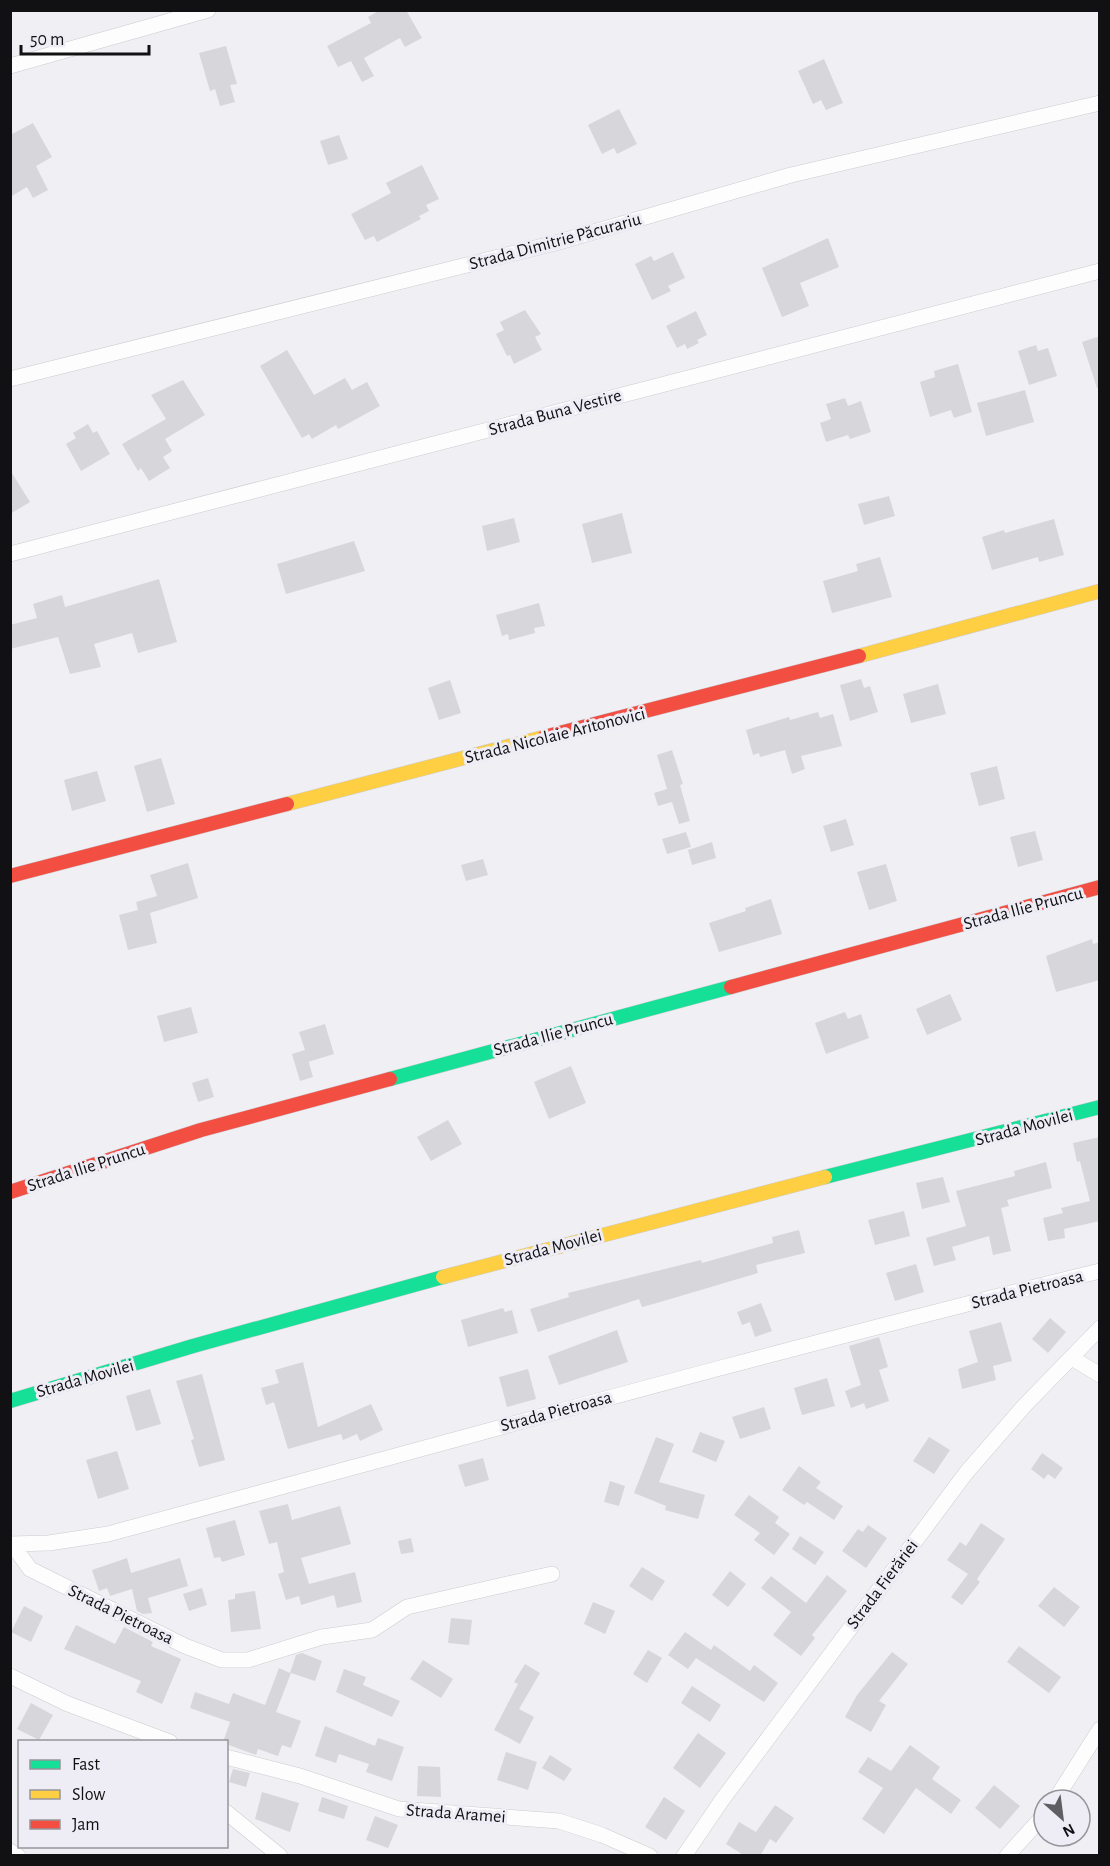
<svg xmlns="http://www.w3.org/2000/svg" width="1110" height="1866" viewBox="0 0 1110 1866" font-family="'Alegreya Sans',sans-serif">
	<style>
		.building { fill: #d7d7db }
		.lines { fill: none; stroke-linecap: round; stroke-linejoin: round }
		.street-casing { stroke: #ccccd0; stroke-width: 16 }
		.fast-casing { stroke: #ccccd0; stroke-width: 15 }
		.slow-casing { stroke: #ccccd0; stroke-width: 15 }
		.jam-casing { stroke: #ccccd0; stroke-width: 15 }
		.street { stroke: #fdfdfd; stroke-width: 15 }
		.fast { stroke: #16e098; stroke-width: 14 }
		.slow { stroke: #ffcf43; stroke-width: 14 }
		.jam { stroke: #f24e42; stroke-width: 14 }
		.labels { text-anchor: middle; stroke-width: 6; stroke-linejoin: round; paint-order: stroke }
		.street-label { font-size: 18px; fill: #111013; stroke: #eeedf6 }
	</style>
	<rect width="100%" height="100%" fill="#efeff4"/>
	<!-- building -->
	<path class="building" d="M380,10H406L422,38L405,47L400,38L364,58L374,76L362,82L351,61L338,67L327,46L371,23L368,17Z
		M226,46L237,84L230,85L235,102L220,106L215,89L210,91L199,53Z
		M824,59L843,103L826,110L821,100L813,104L798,71Z
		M619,109L637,144L617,154L614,148L602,154L588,125Z
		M33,123L52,157L36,166L48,190L33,198L27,187L10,197V135Z
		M339,135L348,159L328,165L320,141Z
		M422,165L439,199L426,205L429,211L419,216L421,219L377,242L374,236L365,240L351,214L391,193L386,183Z
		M828,238L839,267L800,283L809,306L782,317L762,268Z
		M673,252L685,278L668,286L671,291L652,300L635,264L651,256L654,261Z
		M525,310L541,334L535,337L542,350L514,364L510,355L507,356L496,334L504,330L500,322Z
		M696,311L707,335L697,340L699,343L687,349L685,344L677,348L666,326Z
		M1100,336V388H1097L1082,342Z
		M1036,345L1038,351L1048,348L1057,376L1029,385L1018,351Z
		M287,350L314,395L345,378L352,390L367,382L380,406L338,429L336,425L312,439L309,434L302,438L260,366Z
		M958,364L972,412L954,418L951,410L930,417L920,382L935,377L934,371Z
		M183,380L205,415L165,439L172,451L163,457L170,468L149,481L141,468L138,471L122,444L166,419L151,395Z
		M1025,390L1034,422L986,436L977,403Z
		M845,398L848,406L861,401L871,432L850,439L848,435L826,442L820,423L831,419L826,404Z
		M88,424L93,433L97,431L110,454L81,471L66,444L76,438L73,433Z
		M10,470L30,502L10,514Z
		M889,496L895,516L864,525L858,504Z
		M622,513L632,553L592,563L582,524Z
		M514,518L520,542L487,551L482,526Z
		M1054,519L1064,555L1039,562L1038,557L992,570L982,537L1004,530L1005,533Z
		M354,541L365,571L286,594L277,564Z
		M880,557L892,597L832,613L823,581L858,571L856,564Z
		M159,579L177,642L138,653L132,633L94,644L101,667L70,674L58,637L10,649V625L37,618L33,604L62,595L65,607Z
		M539,603L545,626L534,628L535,633L509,640L508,634L502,636L496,615Z
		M861,679L864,688L870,686L878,712L850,721L840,685Z
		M450,680L461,713L439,720L428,688Z
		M938,684L946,714L911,723L903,694Z
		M818,712L820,718L833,714L842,746L801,756L805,769L792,774L785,750L760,757L759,753L753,755L746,730L789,717L790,720Z
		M672,750L683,784L680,785L690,821L679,824L672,802L658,806L654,793L667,789L657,755Z
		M161,758L175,804L147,812L134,766Z
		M997,766L1005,799L979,806L970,773Z
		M97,771L106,801L72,811L64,780Z
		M846,819L854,845L831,852L823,826Z
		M1035,831L1043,860L1018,867L1010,837Z
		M686,832L691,847L667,854L662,839Z
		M712,842L716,858L692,865L688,850Z
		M483,859L488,875L466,881L461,865Z
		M188,863L198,898L150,913L157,943L128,950L119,915L138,910L136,902L157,896L150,875Z
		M886,864L897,901L869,910L857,872Z
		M771,899L782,934L719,952L709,923L746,911L745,908Z
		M1092,939L1093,944L1100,942V980L1056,992L1046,956Z
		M950,994L962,1020L927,1035L916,1009Z
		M191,1007L198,1033L164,1042L157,1016Z
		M845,1012L848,1019L861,1014L869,1038L826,1054L815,1023Z
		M325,1024L334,1054L308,1062L307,1056L313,1077L300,1081L292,1054L305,1050L299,1032Z
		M571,1066L586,1103L549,1119L534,1082Z
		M208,1078L214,1097L198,1102L192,1083Z
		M448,1120L462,1144L431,1161L417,1137Z
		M1100,1137V1221L1064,1229L1065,1238L1048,1241L1043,1218L1063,1213L1061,1208L1090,1201L1080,1161L1077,1162L1073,1143Z
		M1046,1162L1052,1188L1007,1200L1009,1206L1001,1208L1011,1251L993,1255L989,1236L952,1247L956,1260L934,1266L926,1238L966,1226L956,1191L1015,1176L1014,1171Z
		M943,1177L950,1202L922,1209L916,1183Z
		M904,1211L910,1236L875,1245L868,1220Z
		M799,1230L805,1253L756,1265L758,1273L657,1303L642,1307L639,1299L538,1332L530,1309L569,1297L568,1293L701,1260L702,1263L773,1243L772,1237Z
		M916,1264L924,1292L895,1301L886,1273Z
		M761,1303L772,1331L755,1337L750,1322L742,1325L737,1312Z
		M503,1308L505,1312L512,1310L518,1333L468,1347L461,1320Z
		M1050,1318L1066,1332L1048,1353L1032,1339Z
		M1001,1322L1012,1361L993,1366L996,1380L962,1389L958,1369L978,1362L969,1331Z
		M617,1330L628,1362L559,1385L548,1356Z
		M879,1337L888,1367L879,1370L889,1401L866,1409L864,1403L851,1408L845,1391L861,1385L849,1346Z
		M303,1362L318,1427L371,1404L383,1430L360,1441L357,1434L343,1440L341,1434L288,1449L274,1402L266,1405L261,1388L279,1383L275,1370Z
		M528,1369L536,1399L507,1407L499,1377Z
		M202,1374L225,1460L199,1467L191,1440L194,1439L176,1381Z
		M827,1378L835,1406L802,1415L794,1388Z
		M150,1389L161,1424L136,1431L126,1396Z
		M764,1407L771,1429L740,1439L732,1417Z
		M700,1432L725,1441L716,1462L692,1452Z
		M656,1437L674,1444L659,1482L705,1495L698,1519L665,1510L666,1506L634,1493Z
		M929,1437L950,1450L934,1474L913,1461Z
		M117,1451L129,1489L98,1499L86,1460Z
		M1042,1453L1063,1468L1055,1479L1048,1474L1044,1479L1031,1469Z
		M483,1458L489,1480L465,1487L458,1465Z
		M799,1466L821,1482L816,1488L843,1506L834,1520L807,1502L804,1505L782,1490Z
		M610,1481L625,1486L619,1506L604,1502Z
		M749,1495L779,1517L775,1523L790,1534L774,1555L754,1540L760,1533L734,1515Z
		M288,1504L292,1520L340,1506L351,1544L301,1558L309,1584L355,1572L362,1602L337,1608L334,1595L301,1605L299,1596L286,1600L278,1574L284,1572L277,1542L269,1544L259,1511Z
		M235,1520L245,1555L222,1562L220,1557L214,1558L206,1528Z
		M981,1523L1005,1539L977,1579L980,1582L962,1605L951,1597L968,1574L947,1560L960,1542L966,1546Z
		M868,1525L887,1538L866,1568L842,1551L858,1529L863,1532Z
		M800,1536L824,1552L815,1565L792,1549Z
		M411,1538L414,1552L401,1554L398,1541Z
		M127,1558L131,1573L180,1558L188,1586L148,1598L152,1613L143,1614L137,1611L132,1589L110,1596L107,1588L99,1591L92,1570Z
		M642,1567L665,1581L652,1601L629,1586Z
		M730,1571L746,1584L728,1607L712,1595Z
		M827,1575L847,1591L812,1635L815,1638L801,1656L773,1635L791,1612L761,1588L771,1576L806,1603Z
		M1054,1587L1080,1607L1064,1627L1038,1606Z
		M202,1588L207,1605L189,1611L183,1594Z
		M255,1591L261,1629L231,1632L228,1600L235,1599V1594Z
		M593,1602L615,1611L605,1634L584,1624Z
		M24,1606L43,1616L31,1642L11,1632Z
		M451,1618L472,1620L469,1645L448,1643Z
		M76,1625L115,1644L124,1627L153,1642L151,1646L181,1659L162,1704L136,1692L141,1681L64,1649Z
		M685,1632L711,1650L714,1645L750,1671L754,1665L778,1683L764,1702L696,1658L688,1669L668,1655Z
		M1019,1646L1061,1677L1049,1693L1007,1662Z
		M648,1650L662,1658L647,1683L633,1674Z
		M892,1652L908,1664L879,1701L886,1705L871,1732L845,1717L857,1695Z
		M302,1653L322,1661L315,1681L291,1673L276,1712L301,1721L291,1748L282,1745L278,1756L258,1749L256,1755L226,1744L223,1742L230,1722L190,1708L195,1692L229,1704L233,1693L265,1705L279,1668L290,1673L296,1655Z
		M423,1660L453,1679L441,1698L410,1679Z
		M525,1664L540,1673L519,1709L534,1717L520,1744L494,1730L518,1684L514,1682Z
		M344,1669L366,1677L363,1685L400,1701L392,1717L336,1692Z
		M692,1686L721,1705L710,1722L681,1703Z
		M31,1703L53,1715L39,1740L17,1729Z
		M325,1726L375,1746L378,1738L404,1747L392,1781L366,1772L369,1764L339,1754L336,1763L315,1756Z
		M698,1733L726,1753L700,1788L673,1768Z
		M910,1745L940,1767L932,1779L961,1800L951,1814L916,1788L884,1834L862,1819L883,1788L858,1772L868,1757L891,1771Z
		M506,1752L537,1762L528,1790L497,1780Z
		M550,1755L572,1769L564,1781L542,1768Z
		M418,1766L440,1767L441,1797L417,1796Z
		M233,1769L250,1773L246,1787L229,1782Z
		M994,1785L1020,1806L1000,1829L975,1808Z
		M262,1792L299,1803L290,1832L255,1819Z
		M322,1797L348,1806L344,1819L318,1811Z
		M664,1797L685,1811L666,1840L645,1827Z
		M775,1805L794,1818L776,1843L770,1839L760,1856H745L726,1844L739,1822L756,1832Z
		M375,1816L398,1825L388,1848L366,1840Z"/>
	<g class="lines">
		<!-- street casing -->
		<g class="street-casing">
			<path id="street" d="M10,66L208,10
				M10,379L559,242L791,175L1100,103
				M10,554L1100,271
				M1072,1358L1100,1375
				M10,1544L49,1543L108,1534C438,1445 767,1352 1100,1271
				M12,1544L30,1569L185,1646L222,1660H248L322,1637L372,1630L407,1607L552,1574
				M10,1676L68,1704L170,1742
				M226,1757L300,1776L399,1809L559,1821L602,1835L650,1856
				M1055,1800L1100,1729
				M226,1812L280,1856
				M10,1851L18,1856
				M684,1856L722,1800L966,1473L1025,1405L1100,1328
				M1007,1856L1044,1815"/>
		</g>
		<!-- fast casing -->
		<g class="fast-casing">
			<path id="fast" d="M390,1079L731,987
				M825,1177L1100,1107
				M10,1401L193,1346L443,1277"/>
		</g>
		<!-- slow casing -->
		<g class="slow-casing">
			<path id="slow" d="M859,656L1100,591
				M287,804L544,737
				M443,1277L825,1177"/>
		</g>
		<!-- jam casing -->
		<g class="jam-casing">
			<path id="jam" d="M544,737L859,656
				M10,876L287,804
				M731,987L1100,887
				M10,1192L201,1130L390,1079"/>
		</g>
		<!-- street -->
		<use href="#street" class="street"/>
		<!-- fast -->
		<use href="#fast" class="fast"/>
		<!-- slow -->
		<use href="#slow" class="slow"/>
		<!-- jam -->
		<use href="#jam" class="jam"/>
	</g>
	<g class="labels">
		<!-- street labels -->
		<g class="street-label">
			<text transform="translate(555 241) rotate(-15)" y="6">Strada Dimitrie Păcurariu</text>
			<text transform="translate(555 412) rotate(-15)" y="6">Strada Buna Vestire</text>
			<text transform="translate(555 735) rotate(-14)" y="6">Strada Nicolaie Aritonovici</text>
			<text transform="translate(1023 908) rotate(-15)" y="6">Strada Ilie Pruncu</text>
			<text transform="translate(553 1034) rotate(-15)" y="6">Strada Ilie Pruncu</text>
			<text transform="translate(1024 1127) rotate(-15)" y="6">Strada Movilei</text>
			<text transform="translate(86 1167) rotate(-18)" y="6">Strada Ilie Pruncu</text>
			<text transform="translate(553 1247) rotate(-15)" y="6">Strada Movilei</text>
			<text transform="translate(1027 1289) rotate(-14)" y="6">Strada Pietroasa</text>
			<text transform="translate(85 1378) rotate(-16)" y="6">Strada Movilei</text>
			<text transform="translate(556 1411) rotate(-15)" y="6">Strada Pietroasa</text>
			<text transform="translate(882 1584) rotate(-53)" y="6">Strada Fierăriei</text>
			<text transform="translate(121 1614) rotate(26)" y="6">Strada Pietroasa</text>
			<text transform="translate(456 1813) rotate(4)" y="6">Strada Aramei</text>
		</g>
	</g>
	<!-- border -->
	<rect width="1110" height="1866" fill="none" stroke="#111013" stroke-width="24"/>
	<!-- legend -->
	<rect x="18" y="1740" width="210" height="108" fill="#eeedf6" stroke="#96959b" stroke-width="1.5"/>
	<rect x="30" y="1760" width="30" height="9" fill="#16e098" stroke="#96959b" stroke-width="1.5"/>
	<text x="72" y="1770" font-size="18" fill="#111013">Fast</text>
	<rect x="30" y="1790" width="30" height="9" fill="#ffcf43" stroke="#96959b" stroke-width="1.5"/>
	<text x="72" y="1800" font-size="18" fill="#111013">Slow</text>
	<rect x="30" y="1820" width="30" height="9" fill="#f24e42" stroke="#96959b" stroke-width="1.5"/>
	<text x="72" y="1830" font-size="18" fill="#111013">Jam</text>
	<!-- north arrow -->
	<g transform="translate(1062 1818) rotate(152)"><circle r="28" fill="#eeedf6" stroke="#96959b" stroke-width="1.5"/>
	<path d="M0-4.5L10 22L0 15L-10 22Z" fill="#5f5e62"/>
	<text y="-9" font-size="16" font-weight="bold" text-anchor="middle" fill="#111013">N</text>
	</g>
	<!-- scale -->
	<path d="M21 45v9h128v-9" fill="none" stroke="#111013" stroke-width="3"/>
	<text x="30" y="45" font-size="18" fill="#111013" stroke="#eeedf6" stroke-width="4.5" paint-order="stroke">50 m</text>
</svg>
